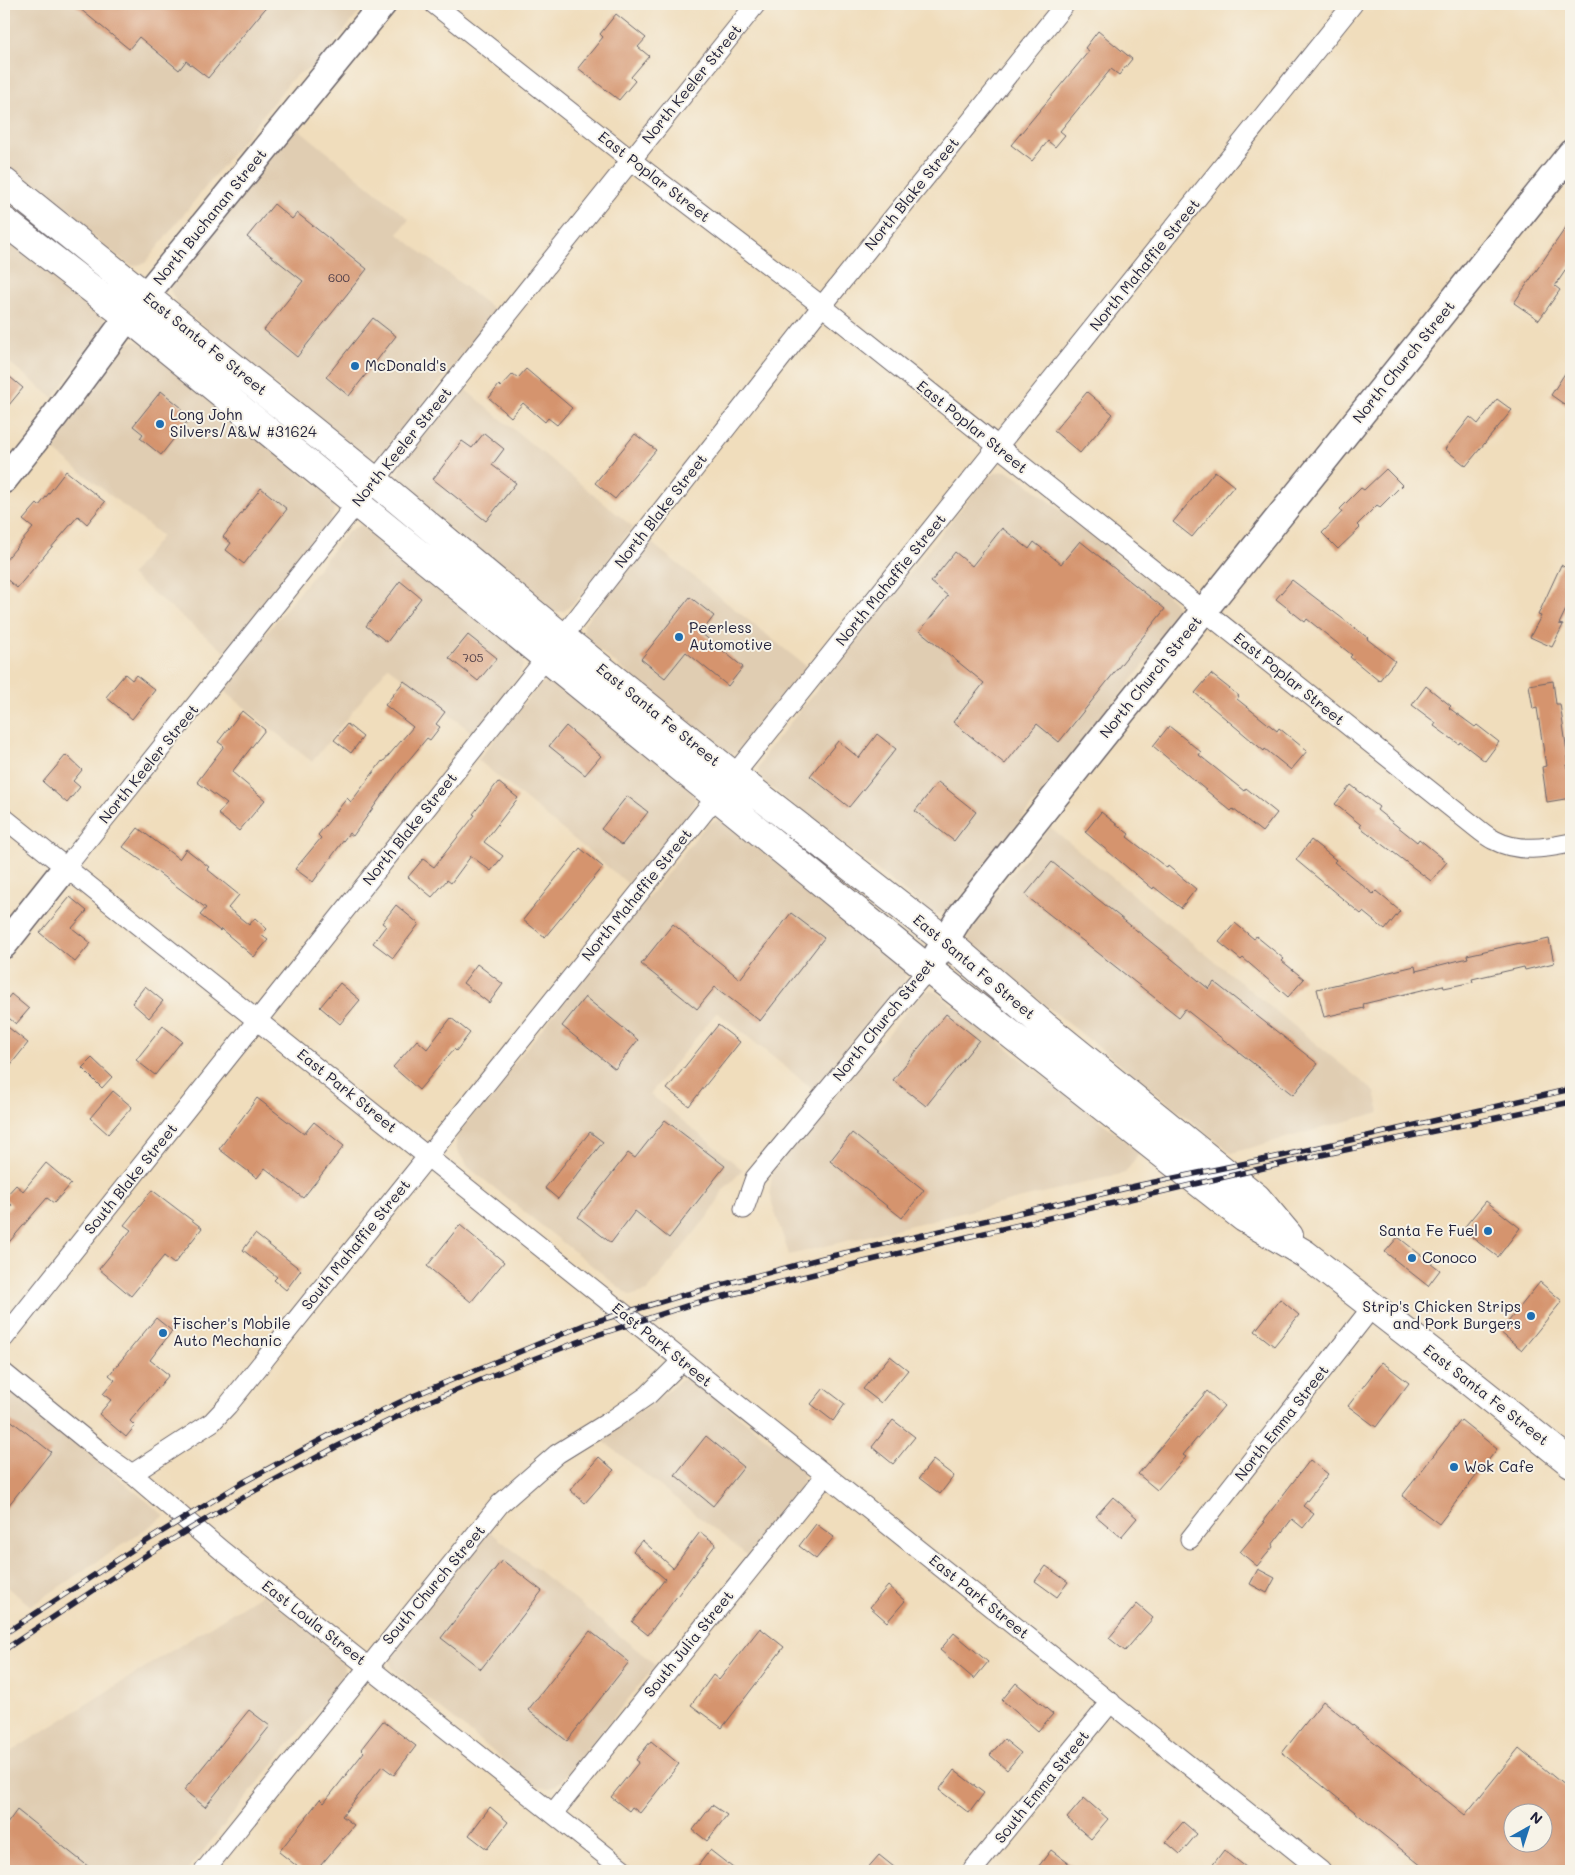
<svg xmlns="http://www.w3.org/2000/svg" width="1575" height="1875" viewBox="0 0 1575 1875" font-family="Mali,sans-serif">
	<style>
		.built { fill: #e0cdb2 }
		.building { fill: #d5946e; fill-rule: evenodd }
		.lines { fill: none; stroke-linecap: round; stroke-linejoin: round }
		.street-casing { stroke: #6a6368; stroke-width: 21 }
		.secondary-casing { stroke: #6a6368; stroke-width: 29 }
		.primary-casing { stroke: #6a6368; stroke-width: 30 }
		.street { stroke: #fff; stroke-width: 19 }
		.secondary { stroke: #fff; stroke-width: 26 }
		.primary { stroke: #fff; stroke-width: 28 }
		.rail-casing { stroke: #22223b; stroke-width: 5.5 }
		.rail { stroke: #f7f3e8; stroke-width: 4; stroke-dasharray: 11; stroke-linecap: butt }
		.poi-dot { fill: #1f6fb2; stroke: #f7f3e8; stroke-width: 2 }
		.labels { text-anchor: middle; stroke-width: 4; stroke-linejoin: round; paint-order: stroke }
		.number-label { font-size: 12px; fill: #4f3e48 }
		.street-label { font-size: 15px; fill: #22223b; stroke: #f7f3e8 }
		.poi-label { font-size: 15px; fill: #22223b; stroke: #f7f3e8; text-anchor: start }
	</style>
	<rect width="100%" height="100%" fill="#f7f3e8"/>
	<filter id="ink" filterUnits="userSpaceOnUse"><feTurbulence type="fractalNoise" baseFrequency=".02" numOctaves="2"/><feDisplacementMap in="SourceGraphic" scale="10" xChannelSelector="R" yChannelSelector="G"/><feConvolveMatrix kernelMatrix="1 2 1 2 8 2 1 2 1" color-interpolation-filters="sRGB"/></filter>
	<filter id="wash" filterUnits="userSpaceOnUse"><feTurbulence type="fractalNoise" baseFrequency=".0096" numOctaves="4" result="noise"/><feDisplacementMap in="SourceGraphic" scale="20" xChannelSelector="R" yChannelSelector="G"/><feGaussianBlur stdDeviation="1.12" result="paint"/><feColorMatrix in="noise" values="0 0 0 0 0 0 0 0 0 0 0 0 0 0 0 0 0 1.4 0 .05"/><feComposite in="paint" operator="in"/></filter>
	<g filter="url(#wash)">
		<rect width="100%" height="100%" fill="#f0ddbc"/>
		<!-- built -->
		<path class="built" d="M4,4H366L320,61L313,67L300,73L291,80L145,263L134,266L128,264L4,166Z
			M295,126L409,219L398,234L497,312L384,451L380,455L371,457L362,455L178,305L170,290L173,282Z
			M4,234L102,314L106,321V326L53,398L4,358Z
			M134,341L139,342L329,495L334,503V512L328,525L225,652L131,575L162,536L47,445L128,343Z
			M462,387L633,527L576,601L564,611L552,613L542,610L406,489L401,482L399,470L401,463Z
			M1006,471L1024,481L1173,600L1179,608L1178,619L1170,632L950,909L940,914L932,913L764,782L759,774L758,769L766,753L984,480L997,472Z
			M360,525L365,526L521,652L523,665L518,677L474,734L388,667L312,762L222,689L343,537L350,530Z
			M649,541L811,670L748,745L737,752L732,754L724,751L583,637L584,624Z
			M550,680H557L691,789L695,797V804L688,817L632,887L478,760L538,686Z
			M720,819L727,820L904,965L905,979L902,986L814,1090L717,1012L650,1094L743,1170L723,1190L713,1210L647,1291L630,1296L468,1167L457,1150L456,1139L459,1132L707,824Z
			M1050,827L1375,1092L1380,1112L1232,1153L976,950L970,944L968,935L973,921Z
			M928,991H934L1140,1152L1125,1173L789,1255L772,1203L770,1189L773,1170L778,1162L916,1000Z
			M687,1379L697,1383L795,1461L803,1474L804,1479L800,1491L747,1555L598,1437L653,1403L681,1380Z
			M4,1385L165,1516L31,1606L4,1585Z
			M488,1530L656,1665L561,1781L556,1786L550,1788L539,1787L534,1784L399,1675L392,1668L391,1661L394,1647Z
			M262,1594L340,1656L344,1665V1672L341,1680L187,1871H4V1756Z"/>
		<g id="blocks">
			<!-- building -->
			<path class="building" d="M74,4H269L208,78L186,61L179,70L139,37L129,49Z
				M616,14L646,38L638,47L649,56L631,77L635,81L619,100L578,68L603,37L600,34Z
				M1098,31L1132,59L1119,75L1111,69L1060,131L1065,135L1055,147L1048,141L1032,161L1011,145L1089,51L1085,48Z
				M274,204L292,219L297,213L367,269L297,357L264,330L303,281L247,237Z
				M1571,220V262L1555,286L1560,290L1539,320L1514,303Z
				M373,318L396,336L349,396L326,377Z
				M1571,364V409L1551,395Z
				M526,369L572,408L557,425L548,418L545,422L523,403L511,417L489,398L499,385L501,387L513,374L518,378Z
				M4,372L23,388L4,411Z
				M161,391L182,408L178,414L187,422L161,455L140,438L143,434L133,426Z
				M1087,392L1113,414L1080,453L1054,431Z
				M1497,399L1512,410L1466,466L1445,449L1470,417L1478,424Z
				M484,433L504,449L492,465L516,483L486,521L433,479L462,441L472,448Z
				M635,434L656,450L615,499L595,483Z
				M1386,469L1402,485L1380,507L1377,505L1357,525L1360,528L1338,549L1322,533L1342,512L1340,509L1361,488L1364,490Z
				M66,471L105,502L87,524L78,516L17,588L4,577V562L33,528L23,520L37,504L39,506Z
				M1215,471L1234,486L1192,537L1173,522Z
				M261,488L287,509L244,564L226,550L231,543L223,537Z
				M1002,528L1029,549L1034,542L1061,564L1080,541L1165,609L1059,742L1037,724L1005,764L953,722L984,683L920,631L948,596L931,582L955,552L972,566Z
				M1561,565L1571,571V599L1559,624L1563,625L1552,647L1530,637L1541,616L1538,615Z
				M1292,580L1368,638L1367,639L1395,661L1379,681L1350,657L1352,655L1307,619L1305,622L1276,599Z
				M400,581L421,598L387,642L366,626Z
				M690,597L714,616L701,633L743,667L728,686L686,652L665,678L641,659Z
				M468,635L497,658L478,681L449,658Z
				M125,674L132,680L136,675L155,690L132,719L106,697Z
				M1211,674L1239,696L1237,699L1277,731L1279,728L1307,751L1291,770L1265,749L1264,751L1195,693Z
				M404,681L445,712L436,724L440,727L430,740L427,738L398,773L353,836L349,833L313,882L295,869L321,838L318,835L347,798L351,802L382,761L383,762L413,727L385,705Z
				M1553,681L1556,704H1560L1569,765H1567L1571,798L1547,802L1542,767L1546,766L1537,708L1533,709L1529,685Z
				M1426,686L1451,706L1449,708L1475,727L1477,725L1499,742L1485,761L1460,742L1459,744L1434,726L1436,723L1412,705Z
				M242,711L265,730L232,772L265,800L239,831L218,814L227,804L197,782L224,746L218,742Z
				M347,724L363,737L351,753L334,740Z
				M566,726L601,756L585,775L549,746Z
				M1169,726L1201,752L1199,755L1244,791L1246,788L1277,813L1262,832L1233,809L1231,811L1153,746Z
				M877,734L896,749L849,807L810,776L838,741L859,758Z
				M66,755L82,770L73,781L80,787L67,803L43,782Z
				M498,782L518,798L484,842L503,856L491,871L471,856L451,883L447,880L432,897L408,877L423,859L434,867L475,815L473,814Z
				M938,782L976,812L954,841L915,811Z
				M1351,785L1379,807L1377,810L1417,842L1419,839L1447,862L1431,881L1360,827L1361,825L1335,804Z
				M627,796L648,812L622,845L601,829Z
				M1101,812L1129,834L1127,837L1167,868L1168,866L1196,889L1181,908L1154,887L1153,889L1085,832Z
				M138,828L179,859L186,849L209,867L207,869L239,895L228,908L249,925L255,918L267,929L261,935L268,940L254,957L221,929L220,931L200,915L206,908L123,847Z
				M1311,840L1336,860L1334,862L1373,894L1376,891L1400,911L1385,930L1363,912L1361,914L1296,860Z
				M580,848L603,867L545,937L523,920Z
				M1052,862L1209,989L1214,982L1318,1064L1293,1095L1185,1009L1179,1017L1025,895Z
				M70,897L87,911L72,928L91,943L75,962L40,933Z
				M396,905L419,924L393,958L373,943L386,926L382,923Z
				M791,913L824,938L760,1021L715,987L697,1009L641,964L673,924L740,979Z
				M1235,923L1254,939L1256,936L1284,959L1282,961L1304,979L1288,997L1243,958L1241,960L1219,942Z
				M1549,939L1554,963L1525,970L1524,967L1472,979L1473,982L1444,988L1443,985L1363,1004L1364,1008L1324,1017L1317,989L1415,966L1416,971L1468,958L1467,955L1520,943L1521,945Z
				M477,964L503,984L489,1003L463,983Z
				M340,983L360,1000L340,1024L320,1007Z
				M145,986L163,1001L149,1018L132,1003Z
				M11,994L29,1009L16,1024L4,1014V1003Z
				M585,997L638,1040L615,1069L562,1026Z
				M946,1014L979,1040L926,1106L893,1080Z
				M451,1018L470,1033L456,1051L454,1049L419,1090L393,1067L417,1040L427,1049Z
				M4,1024L28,1043L4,1073Z
				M718,1025L740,1042L689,1106L667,1089Z
				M163,1026L182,1041L155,1075L136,1060Z
				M92,1058L112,1077L102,1088L82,1068Z
				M113,1091L132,1107L108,1134L90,1118Z
				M257,1098L304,1134L314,1122L344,1146L303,1198L265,1168L257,1178L219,1149Z
				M665,1120L725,1166L669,1238L635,1211L611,1243L578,1217L628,1153L635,1158Z
				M590,1132L603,1142L558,1199L545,1188Z
				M852,1133L924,1190L902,1218L830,1161Z
				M46,1163L71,1184L54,1203L47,1198L4,1248V1214L12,1205L4,1198L16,1185L23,1191Z
				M152,1190L202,1228L174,1264L164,1256L131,1296L99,1269L131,1230L124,1225Z
				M1486,1201L1520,1228L1498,1257L1462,1230Z
				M460,1225L504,1262L471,1302L427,1266Z
				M255,1234L301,1270L286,1290L274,1280L277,1277L243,1250Z
				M1398,1237L1440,1270L1428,1286L1385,1252Z
				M1540,1282L1562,1301L1522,1350L1500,1332Z
				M1280,1299L1299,1315L1274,1346L1255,1331Z
				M156,1318L172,1331L150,1360L169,1375L130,1421L135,1426L126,1437L99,1414L111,1400L103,1394L115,1380L109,1375Z
				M890,1356L908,1370L881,1403L863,1389Z
				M1382,1362L1409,1383L1376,1427L1348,1406Z
				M824,1388L845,1404L833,1421L811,1404Z
				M1207,1391L1224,1406L1183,1455L1186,1457L1157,1490L1138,1474Z
				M4,1415L51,1452L4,1511Z
				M893,1420L915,1437L893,1464L872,1447Z
				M1461,1420L1497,1449L1439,1524L1402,1496Z
				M706,1436L744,1467L713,1506L675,1475Z
				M599,1457L614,1470L585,1503L570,1490Z
				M933,1460L954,1476L940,1494L919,1478Z
				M1310,1460L1328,1474L1303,1506L1314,1514L1303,1528L1292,1519L1272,1545L1273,1547L1257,1566L1240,1552L1265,1522L1263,1521Z
				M1113,1497L1137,1518L1121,1537L1096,1516Z
				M816,1524L834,1537L816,1559L799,1546Z
				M700,1532L716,1544L648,1635L632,1622L665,1579L633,1551L642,1540L673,1568Z
				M502,1560L542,1591L481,1669L441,1638Z
				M1046,1566L1068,1582L1057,1597L1035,1581Z
				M1258,1569L1275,1578L1267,1593L1250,1584Z
				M888,1586L905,1601L887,1622L870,1607Z
				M1137,1604L1153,1618L1125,1651L1109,1638Z
				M760,1628L784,1647L722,1728L691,1705L713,1675L719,1680Z
				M590,1631L629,1662L567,1741L528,1710Z
				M954,1633L988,1662L974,1679L940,1650Z
				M1016,1683L1053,1714L1038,1731L1002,1700Z
				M1323,1701L1465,1815L1519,1748L1571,1791V1871H1428L1282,1753ZM1512,1812H1542V1842H1512Z
				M249,1710L270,1726L205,1807L184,1790Z
				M383,1721L416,1746L394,1775L382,1766L342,1816L354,1825L316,1871H303L279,1852L320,1799L324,1803L364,1752L361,1749Z
				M1004,1739L1021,1753L1007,1770L990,1755Z
				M651,1741L679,1764L640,1813L632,1807L629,1811L611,1797L639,1762L636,1760Z
				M954,1770L984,1793L969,1813L939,1790Z
				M1084,1798L1108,1819L1091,1839L1067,1818Z
				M712,1805L727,1815L707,1841L693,1830Z
				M490,1807L508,1822L487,1849L469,1835Z
				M17,1810L94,1871H4V1828Z
				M1183,1822L1197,1834L1180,1854L1166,1842Z
				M710,1850L737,1871H694Z
				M1051,1850L1079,1871H1035Z
				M1224,1850L1251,1871H1208Z
				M879,1855L899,1871H865Z"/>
		</g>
	</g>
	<g filter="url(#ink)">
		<use href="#blocks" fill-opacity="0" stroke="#6a6368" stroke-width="1"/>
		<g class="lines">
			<!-- street casing -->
			<g class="street-casing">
				<path id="street" d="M434,4L631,160L822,306L1478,829C1483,833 1488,837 1494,840C1518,853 1546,848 1571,843
					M4,818L1321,1871
					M66,867L756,4
					M744,1209L755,1178L928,969
					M4,1338L546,658L822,306L1065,4
					M4,1373L102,1453L132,1474L221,1550L625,1871
					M132,1474L212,1422L228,1405L1353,4
					M1190,1539L1373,1306
					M553,1813L826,1475
					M204,1871L500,1504L557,1454L612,1420L648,1395L682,1361
					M972,1871L1111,1702"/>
			</g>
			<!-- secondary casing -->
			<g class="secondary-casing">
				<path id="secondary" d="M4,480L54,417L128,317L383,4
					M4,945L66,867
					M928,969L961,915L1092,750L1571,153"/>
			</g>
			<!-- primary casing -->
			<g class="primary-casing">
				<path id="primary" d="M4,182L375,481L562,637L733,775L946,941L1046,1027L1257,1198L1289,1236
					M4,221L128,317L928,969L1244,1218L1305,1254L1456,1371L1571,1463"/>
			</g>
			<!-- street -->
			<use href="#street" class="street"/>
			<!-- secondary -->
			<use href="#secondary" class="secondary"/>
			<!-- primary -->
			<use href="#primary" class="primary"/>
			<!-- rail casing -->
			<g class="rail-casing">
				<path id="rail" d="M4,1634L140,1545L242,1483L330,1435L413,1396L584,1325L680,1296L823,1258L1140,1185L1281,1156L1571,1089
					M4,1650L148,1554L243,1497L334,1448L425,1403L520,1364L594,1336L692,1304L937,1244L1298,1160L1571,1102"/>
			</g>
			<!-- rail -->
			<use href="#rail" class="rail"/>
		</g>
	</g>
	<!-- markers -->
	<g class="poi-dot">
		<circle cx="355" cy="366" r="5"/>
		<circle cx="160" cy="424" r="5"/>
		<circle cx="679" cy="637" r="5"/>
		<circle cx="1488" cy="1231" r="5"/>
		<circle cx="1412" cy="1258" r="5"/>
		<circle cx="1531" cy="1316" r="5"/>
		<circle cx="163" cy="1333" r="5"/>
		<circle cx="1454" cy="1467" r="5"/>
	</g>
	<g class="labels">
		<!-- number labels -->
		<g class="number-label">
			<text x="339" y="282">600</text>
			<text x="473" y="662">705</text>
		</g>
		<!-- street labels -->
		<g class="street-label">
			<text transform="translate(692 84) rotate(-51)" y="5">North Keeler Street</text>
			<text transform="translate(654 177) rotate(38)" y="5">East Poplar Street</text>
			<text transform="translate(912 194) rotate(-51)" y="5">North Blake Street</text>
			<text transform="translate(210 217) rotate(-51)" y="5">North Buchanan Street</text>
			<text transform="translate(1145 265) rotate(-51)" y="5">North Mahaffie Street</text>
			<text transform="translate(205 344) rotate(39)" y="5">East Santa Fe Street</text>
			<text transform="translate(1404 362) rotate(-51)" y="5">North Church Street</text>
			<text transform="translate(972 427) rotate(39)" y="5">East Poplar Street</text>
			<text transform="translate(402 447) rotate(-51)" y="5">North Keeler Street</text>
			<text transform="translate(661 511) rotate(-52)" y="5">North Blake Street</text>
			<text transform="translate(891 580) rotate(-51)" y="5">North Mahaffie Street</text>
			<text transform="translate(1151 677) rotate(-51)" y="5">North Church Street</text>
			<text transform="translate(1289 679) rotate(39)" y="5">East Poplar Street</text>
			<text transform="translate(658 715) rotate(39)" y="5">East Santa Fe Street</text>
			<text transform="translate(149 764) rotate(-51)" y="5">North Keeler Street</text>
			<text transform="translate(410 829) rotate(-51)" y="5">North Blake Street</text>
			<text transform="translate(637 895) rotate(-51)" y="5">North Mahaffie Street</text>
			<text transform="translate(974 967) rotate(40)" y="5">East Santa Fe Street</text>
			<text transform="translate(884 1020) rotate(-51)" y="5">North Church Street</text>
			<text transform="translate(347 1091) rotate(39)" y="5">East Park Street</text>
			<text transform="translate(131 1179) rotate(-51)" y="5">South Blake Street</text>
			<text transform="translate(356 1245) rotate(-51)" y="5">South Mahaffie Street</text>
			<text transform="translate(662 1345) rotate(39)" y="5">East Park Street</text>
			<text transform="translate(1486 1395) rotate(38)" y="5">East Santa Fe Street</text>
			<text transform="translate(1282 1423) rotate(-52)" y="5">North Emma Street</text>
			<text transform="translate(434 1585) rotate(-50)" y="5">South Church Street</text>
			<text transform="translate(979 1597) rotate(39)" y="5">East Park Street</text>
			<text transform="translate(314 1623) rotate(38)" y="5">East Loula Street</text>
			<text transform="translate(689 1644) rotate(-51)" y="5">South Julia Street</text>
			<text transform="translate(1042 1787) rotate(-51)" y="5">South Emma Street</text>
		</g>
		<!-- poi labels -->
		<g class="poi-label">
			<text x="365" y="371">McDonald's</text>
			<text x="170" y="420">Long John<tspan x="170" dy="17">Silvers/A&amp;W #31624</tspan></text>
			<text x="689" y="633">Peerless<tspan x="689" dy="17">Automotive</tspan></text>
			<text x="1478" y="1236" text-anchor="end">Santa Fe Fuel</text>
			<text x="1422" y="1263">Conoco</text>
			<text x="1521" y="1312" text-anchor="end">Strip's Chicken Strips<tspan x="1521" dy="17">and Pork Burgers</tspan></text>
			<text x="173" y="1329">Fischer's Mobile<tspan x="173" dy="17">Auto Mechanic</tspan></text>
			<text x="1464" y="1472">Wok Cafe</text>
		</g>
	</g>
	<!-- margin -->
	<rect width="1575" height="1875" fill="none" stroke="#f7f3e8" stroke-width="20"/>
	<!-- north arrow -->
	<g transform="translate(1528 1828) rotate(39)"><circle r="24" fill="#f7f3e8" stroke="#a29fa3"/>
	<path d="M0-4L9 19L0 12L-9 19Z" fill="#1f6fb2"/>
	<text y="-8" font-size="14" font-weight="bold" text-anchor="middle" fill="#22223b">N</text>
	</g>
</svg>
